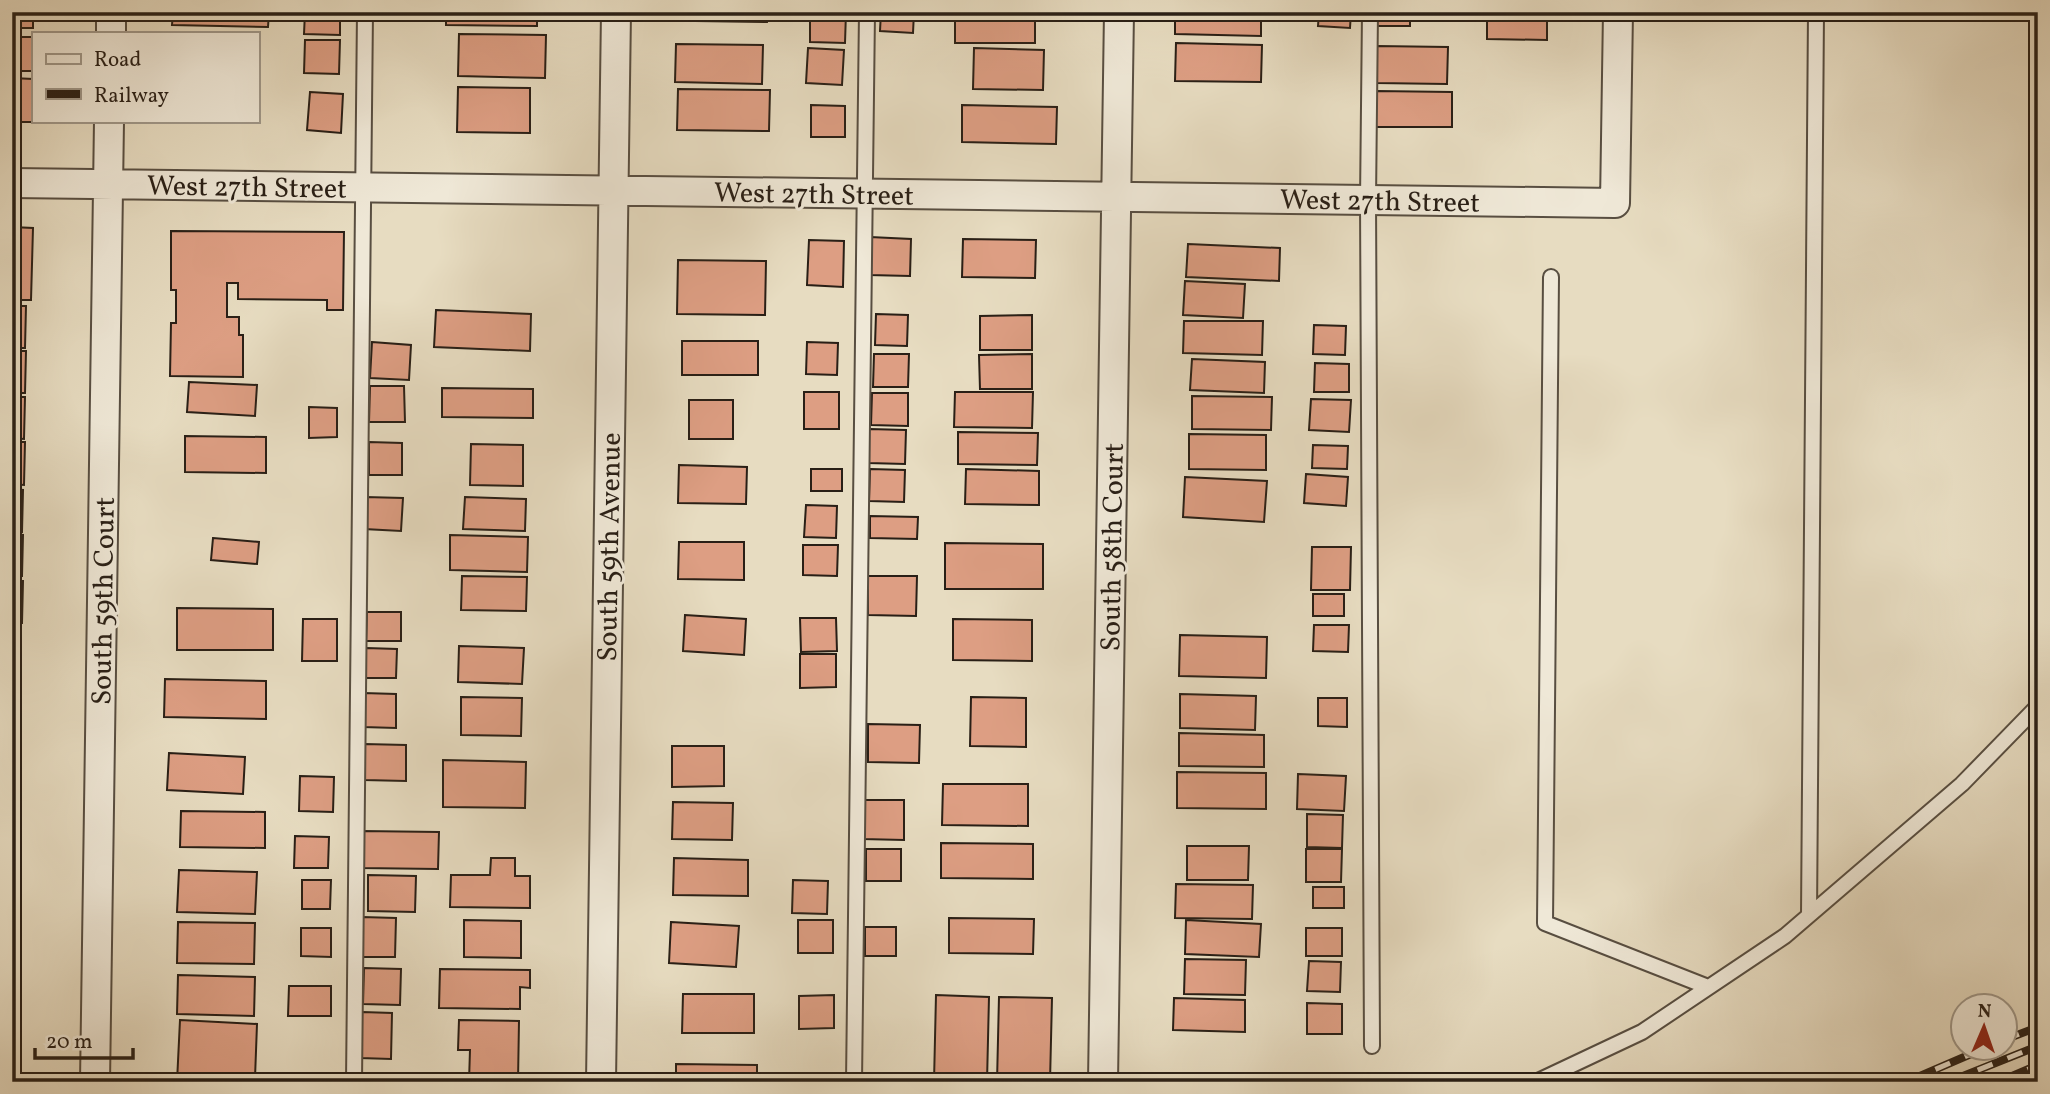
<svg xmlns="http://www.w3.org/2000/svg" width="2050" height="1094" viewBox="0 0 2050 1094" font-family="Vollkorn,serif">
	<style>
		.building { fill: #dd9e83; stroke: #291f16; stroke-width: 2 }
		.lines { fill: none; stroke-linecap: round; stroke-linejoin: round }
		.service-casing { stroke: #584e41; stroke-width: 18 }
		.minor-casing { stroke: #584e41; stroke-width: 32 }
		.service { stroke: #efe8d7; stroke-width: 14 }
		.minor { stroke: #efe8d7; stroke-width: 28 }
		.rail-casing { stroke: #291f16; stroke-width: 8 }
		.rail { stroke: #efe8d7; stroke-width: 5; stroke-dasharray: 16; stroke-linecap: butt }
		.labels { text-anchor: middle; stroke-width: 6; stroke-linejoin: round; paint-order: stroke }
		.street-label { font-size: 28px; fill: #291f16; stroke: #efe8d7 }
	</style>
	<rect width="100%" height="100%" fill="#e7dcc1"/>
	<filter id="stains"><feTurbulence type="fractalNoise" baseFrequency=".00286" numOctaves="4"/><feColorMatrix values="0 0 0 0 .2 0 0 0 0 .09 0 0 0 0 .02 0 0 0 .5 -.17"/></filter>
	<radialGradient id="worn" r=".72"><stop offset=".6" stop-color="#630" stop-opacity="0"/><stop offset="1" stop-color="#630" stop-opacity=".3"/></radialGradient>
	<!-- building -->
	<path class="building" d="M12,12H33V28H12Z
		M173,12H269L268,27L172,25Z
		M305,12H340V35L304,34Z
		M446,12H537V26L446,25Z
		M696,12H768L767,22L696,21Z
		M810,12H846L845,43L810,42Z
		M881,12H914L913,33L880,31Z
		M955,12H1035V43H955Z
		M1175,12H1261V36L1175,34Z
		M1319,12H1351L1350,28L1318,26Z
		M1376,12H1410V26H1376Z
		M1487,12H1547V40L1487,39Z
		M459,34L546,35L545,78L458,76Z
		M12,37H32V71H12Z
		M305,40H340L339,74L304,73Z
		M1176,43L1262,45L1261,82L1175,81Z
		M676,44L763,45L762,84L675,82Z
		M1377,46L1448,47L1447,84L1376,83Z
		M808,48L844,50L842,85L806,83Z
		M974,48L1044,50L1043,90L973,89Z
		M12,78L33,79V121L37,122H12Z
		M458,87L530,88V133L457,132Z
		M678,89L770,90L769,131L677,130Z
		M1376,91L1452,92V127H1376Z
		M310,92L343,94L341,133L307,130Z
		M811,105L845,106V137H811Z
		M962,105L1057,107L1056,144L962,142Z
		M12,227L33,228L31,300H12Z
		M171,231L344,232L343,310H327V300L238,299V283H227V317H239V335H243V377L170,376L171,323H176V290H171Z
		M870,237L911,239L910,276L869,275Z
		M963,239L1036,240L1035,278L962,277Z
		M809,240L844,241L843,287L807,285Z
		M1188,244L1280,248L1279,281L1186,277Z
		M678,260L766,261L765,315L677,314Z
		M1185,281L1245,284L1243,318L1183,315Z
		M12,306H26L25,348H12Z
		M436,310L531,314L530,351L434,347Z
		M876,314L908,315L907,346L875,345Z
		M1032,315V350H980V316Z
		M1184,321H1263L1262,355L1183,353Z
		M1314,325L1346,326L1345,355L1313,354Z
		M682,341H758V375H682Z
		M372,342L411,345L409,380L370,378Z
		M807,342L838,343L837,375L806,374Z
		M12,351H26L25,393H12Z
		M874,354H909L908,387H873Z
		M1032,354V389H980L979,355Z
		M1192,359L1265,362L1264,393L1190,390Z
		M1315,363L1349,364V392H1314Z
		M189,382L257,385L255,416L187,412Z
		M370,386H404L405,422H369Z
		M442,388L533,389V418L442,417Z
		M804,392H839V429H804Z
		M955,392H1033L1032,428L954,427Z
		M872,393H908V426L871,425Z
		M1192,396L1272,397L1271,430L1192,429Z
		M12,397H25L24,439L12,438Z
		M1311,399L1351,400L1349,432L1309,430Z
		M689,400H733V439H689Z
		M309,407L337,408V437L309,438Z
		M869,429L906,430L905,464L868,463Z
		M958,432L1038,433L1037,465L958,464Z
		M1189,434L1266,435V470L1189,469Z
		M185,436L266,437V473L185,472Z
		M12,442H25L24,485L12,484Z
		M369,442L402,443V475H369Z
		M471,444L523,445V486L470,485Z
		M1313,445L1348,446L1347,469L1312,468Z
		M679,465L747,467L746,504L678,503Z
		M811,469H842V491H811Z
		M870,469L905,470L904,502L869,501Z
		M966,469L1039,471V505L965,504Z
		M1306,474L1348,477L1346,506L1304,503Z
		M1185,477L1267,481L1264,522L1183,517Z
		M12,489L23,490L22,532H12Z
		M365,497L403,498L401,531L364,529Z
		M465,497L526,499L525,531L463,529Z
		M806,505L837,506L836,538L804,537Z
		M870,516L918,517L917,539L870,538Z
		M12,534L23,535L22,576H12Z
		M450,535L528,537L527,572L450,570Z
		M213,538L259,542L257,564L211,560Z
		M679,542H744V580L678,579Z
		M945,543L1043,544V589H945Z
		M803,545H838L837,576L803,575Z
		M1312,547H1351L1350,590H1311Z
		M462,576L527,577L526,611L461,610Z
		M868,576H917L916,616L868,615Z
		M12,581H23L22,623H12Z
		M1313,594H1344V616H1313Z
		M177,608L273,609V650H177Z
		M367,612H401V641H366Z
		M685,615L746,619L744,655L683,651Z
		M800,618H836L837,651L801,652Z
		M303,619H337V661H302Z
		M953,619L1032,620V661L953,660Z
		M1314,625H1349L1348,652L1313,651Z
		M12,626L21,627V669H12Z
		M1180,635L1267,637L1266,678L1179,676Z
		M459,646L524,648L522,684L458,682Z
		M366,648L397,649L396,678H365Z
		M800,654H836V687L800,688Z
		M12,671L21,672L20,713H12Z
		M165,679L266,681V719L164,717Z
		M363,693L396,694V728L363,727Z
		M1180,694L1256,696L1255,730L1180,728Z
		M461,697L522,698L521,736L461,735Z
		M971,697L1026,698V747L970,746Z
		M1318,698H1347V727L1318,726Z
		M12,717H21L20,759H12Z
		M868,724L920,725L919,763L868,762Z
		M1179,733L1264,735V767L1179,766Z
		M364,744L406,745V781L364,780Z
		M672,746H724V786L672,787Z
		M169,753L245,757L243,794L167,790Z
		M443,760L526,762L525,808L443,807Z
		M12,765H20L19,807H12Z
		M1177,772L1266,773V809L1177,808Z
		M1298,774L1346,776L1344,811L1297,809Z
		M300,776L334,777L333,812L299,811Z
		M943,784H1028V826L942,825Z
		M862,800H904V840L862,839Z
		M673,802L733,803L732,840L672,839Z
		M12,810H20L19,852L12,851Z
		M181,811L265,812V848L180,847Z
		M1307,814L1343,815L1342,848L1307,847Z
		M361,831L439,832L438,869L360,868Z
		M295,836L329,837L328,868H294Z
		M941,843L1033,844V879L941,878Z
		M1187,846H1249L1248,880H1187Z
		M866,849H901V881H866Z
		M1306,849H1342L1341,882H1306Z
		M12,855H18L17,897H12Z
		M491,858H515V876H530V908L450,907L451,875H490Z
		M674,858L748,860V896L673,895Z
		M179,870L257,872L255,914L177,912Z
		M368,875L416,876L415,912L368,911Z
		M302,880H331L330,909H302Z
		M793,880L828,881L827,914L792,913Z
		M1176,884L1253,885L1252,919L1175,918Z
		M1313,887H1344V908H1313Z
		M12,901H18L17,943H12Z
		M362,917L396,918L395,957H361Z
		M949,918L1034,919L1033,954L949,953Z
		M464,920L521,921V958L464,957Z
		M798,920H833V953H798Z
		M1186,920L1261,924L1259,957L1185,954Z
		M178,922L255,923L254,964L177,963Z
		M671,922L739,926L736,967L669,963Z
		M865,927H896V956H865Z
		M301,928H331V957L301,956Z
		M1306,928H1342V956H1306Z
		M12,947H18L17,989H12Z
		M1185,959L1246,960L1245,995L1184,994Z
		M1309,961L1341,962L1340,992L1307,991Z
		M364,968L401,969L400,1005L363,1004Z
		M440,969L530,970V988L520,987V1009L439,1008Z
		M178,975L255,977L254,1016L177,1014Z
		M289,986H331V1016H288Z
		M12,993H18L17,1035H12Z
		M683,994H754V1033H682Z
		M834,995V1028L799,1029V996Z
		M936,995L989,997L987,1082H934Z
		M999,997L1052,998L1050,1082H997Z
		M1174,998L1245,1000V1032L1173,1030Z
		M1307,1003L1342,1004V1034H1307Z
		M362,1012L392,1013L391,1059L360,1058Z
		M180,1020L257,1024L255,1078L231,1077V1082H177Z
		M459,1020L519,1021L518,1082H469L470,1050H458Z
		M12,1040H16L15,1082H12Z
		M676,1064L757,1065V1082H676Z"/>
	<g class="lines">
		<!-- service casing -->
		<g class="service-casing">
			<path id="service" d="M1370,12L1368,200L1372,1046
				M1551,277L1545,923L1708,987
				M1809,915L1816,12
				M354,1082L365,12
				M854,1082L867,12
				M1536,1082L1642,1032L1785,936L1962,784L2038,706"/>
		</g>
		<!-- minor casing -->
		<g class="minor-casing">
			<path id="minor" d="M111,33V12
				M12,183L1615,203L1618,12
				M95,1082L109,121
				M601,1082L616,12
				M1103,1082L1119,12"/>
		</g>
		<!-- service -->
		<use href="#service" class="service"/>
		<!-- minor -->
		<use href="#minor" class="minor"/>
		<!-- rail casing -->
		<g class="rail-casing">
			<path id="rail" d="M2004,1040L2038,1027
				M1906,1082L1985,1048
				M1948,1082L2038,1046
				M1998,1082L2038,1065"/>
		</g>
		<!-- rail -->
		<use href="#rail" class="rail"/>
	</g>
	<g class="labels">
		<!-- street labels -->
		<g class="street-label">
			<text transform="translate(247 186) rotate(1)" y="10">West 27th Street</text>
			<text transform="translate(814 193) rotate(1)" y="10">West 27th Street</text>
			<text transform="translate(1380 200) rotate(1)" y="10">West 27th Street</text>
			<text transform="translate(608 547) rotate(-89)" y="10">South 59th Avenue</text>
			<text transform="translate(1111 547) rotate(-89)" y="10">South 58th Court</text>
			<text transform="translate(102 601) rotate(-89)" y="10">South 59th Court</text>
		</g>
	</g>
	<!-- margin -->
	<rect width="2050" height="1094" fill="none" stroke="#e7dcc1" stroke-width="42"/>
	<rect x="14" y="14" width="2022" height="1066" fill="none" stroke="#291f16" stroke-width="3.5"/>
	<rect x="21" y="21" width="2008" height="1052" fill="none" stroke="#291f16" stroke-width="2"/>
	<!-- legend -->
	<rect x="32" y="32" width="228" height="91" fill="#efe8d7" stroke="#a0988a" stroke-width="2"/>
	<rect x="46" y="54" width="35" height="10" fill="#efe8d7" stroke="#a0988a" stroke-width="2"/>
	<text x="94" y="66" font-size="21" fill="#291f16">Road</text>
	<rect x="46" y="89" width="35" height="10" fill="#291f16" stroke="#a0988a" stroke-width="2"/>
	<text x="94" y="102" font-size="21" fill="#291f16">Railway</text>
	<!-- north arrow -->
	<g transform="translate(1984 1027) rotate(2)"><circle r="33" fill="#efe8d7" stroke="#a0988a" stroke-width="2"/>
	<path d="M0-5L12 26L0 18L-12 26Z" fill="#8f2418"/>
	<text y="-10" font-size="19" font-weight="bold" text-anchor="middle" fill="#291f16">N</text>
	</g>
	<!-- scale -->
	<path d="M35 1048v10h98v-10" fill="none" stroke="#291f16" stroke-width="3.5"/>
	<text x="46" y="1048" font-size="21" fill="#291f16" stroke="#efe8d7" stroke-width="5" paint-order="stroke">20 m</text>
	<rect width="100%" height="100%" filter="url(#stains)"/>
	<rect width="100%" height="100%" fill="url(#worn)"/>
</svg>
